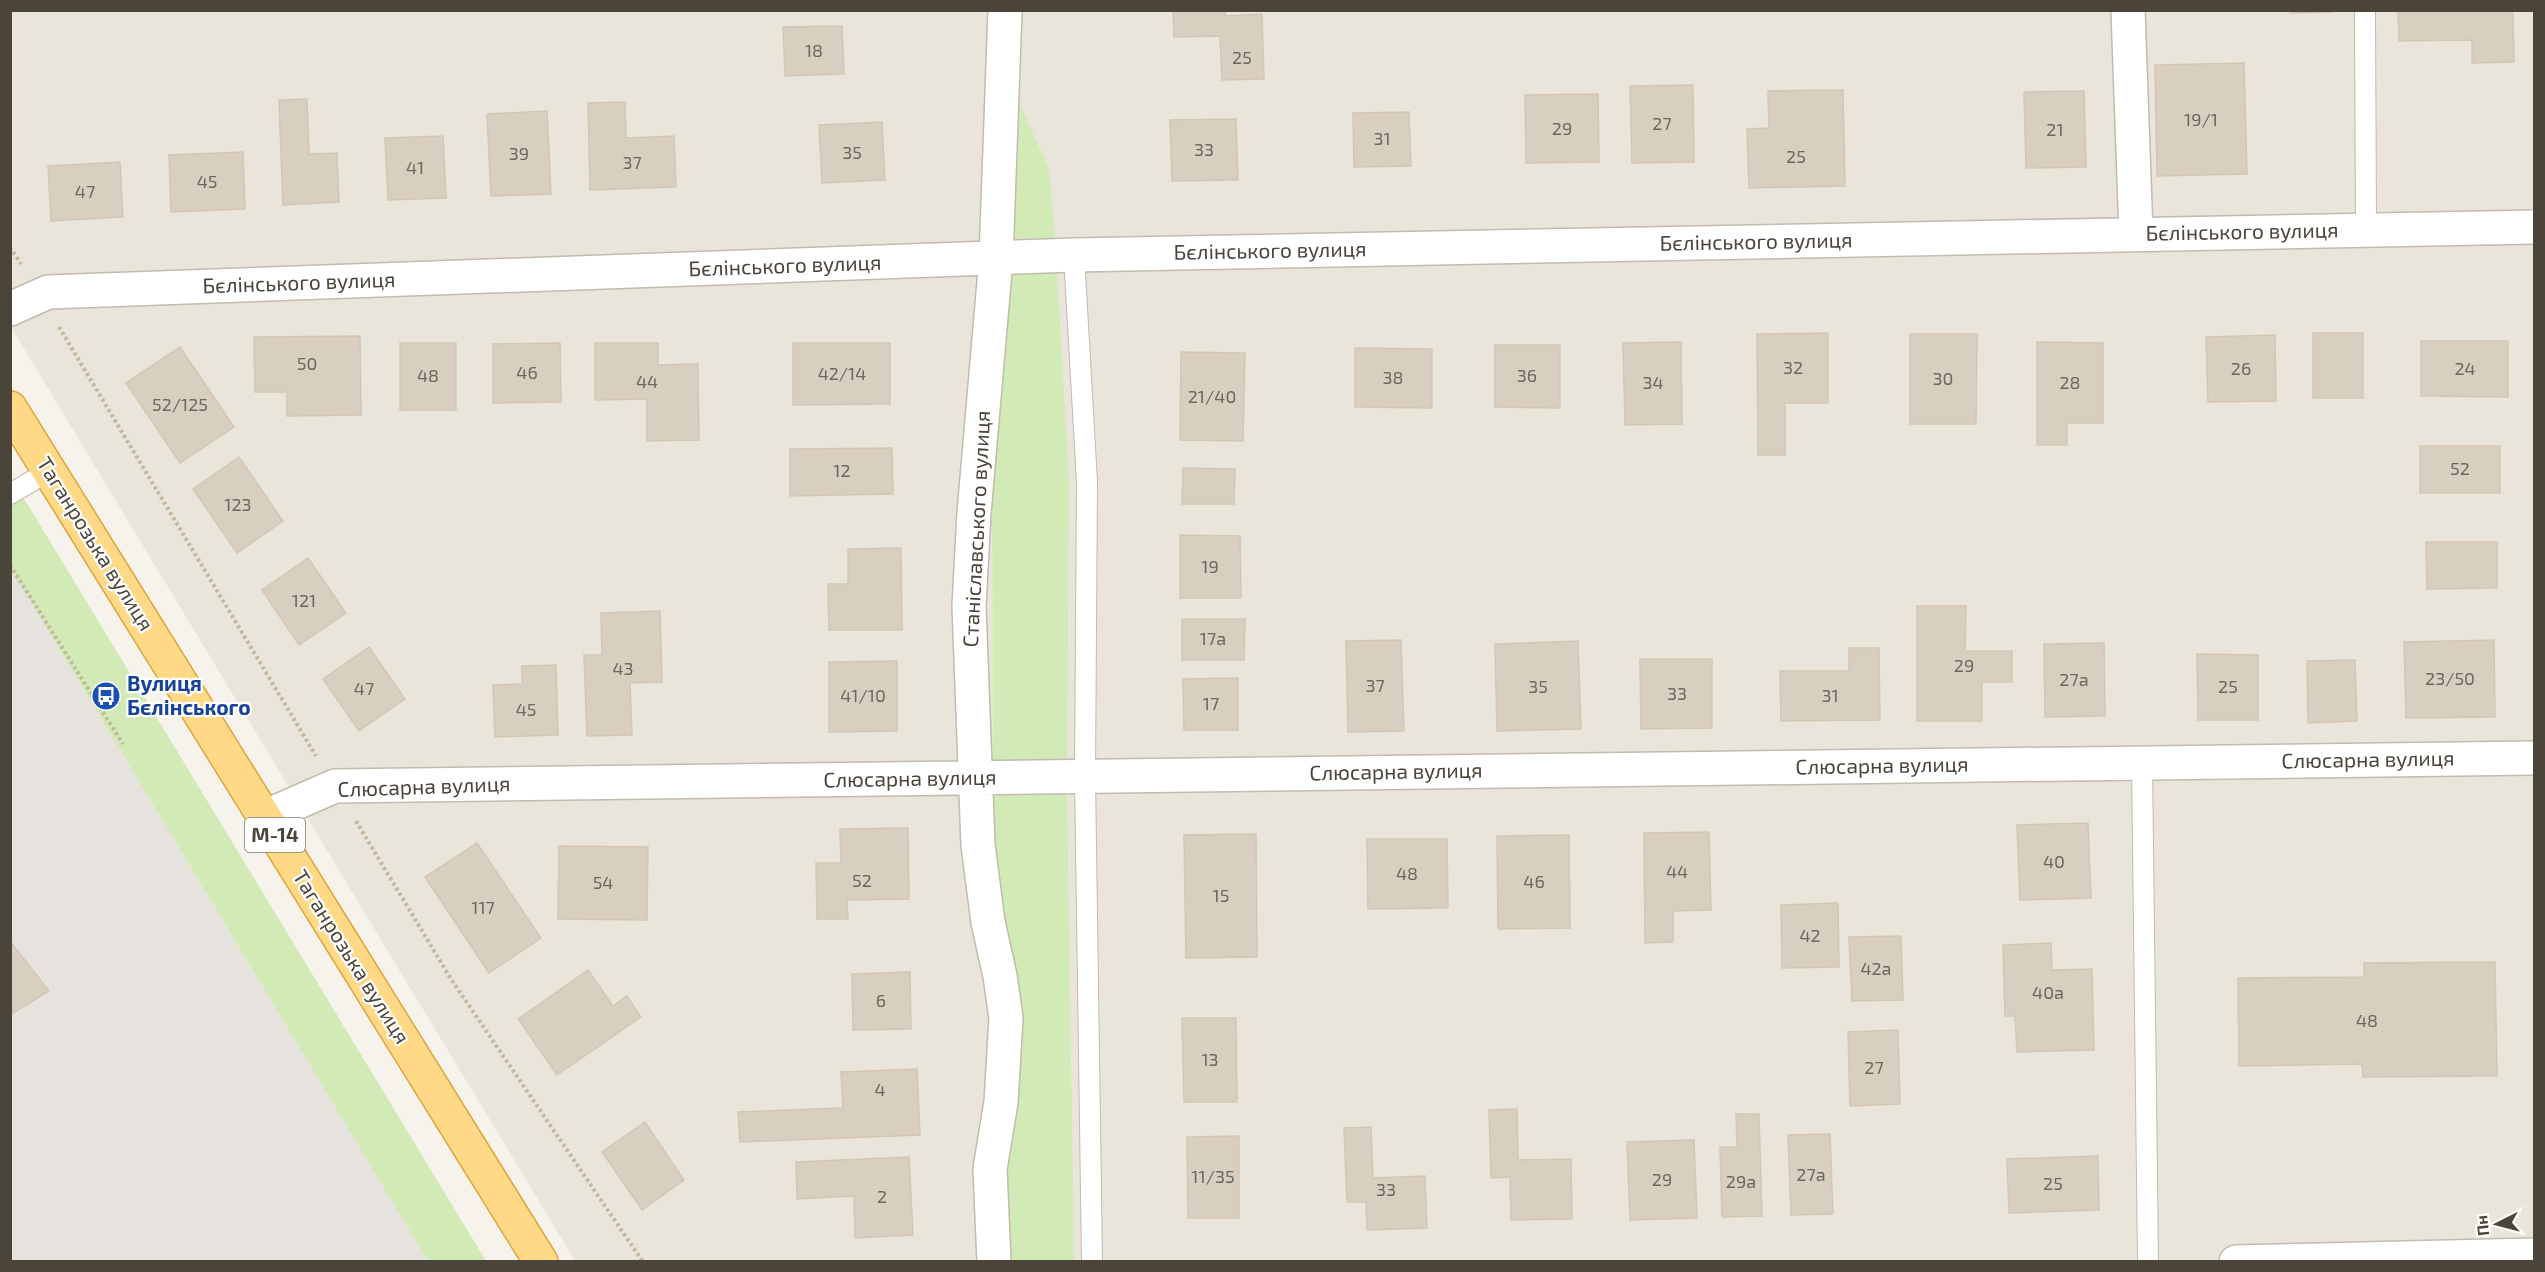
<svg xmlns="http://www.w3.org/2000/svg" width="2545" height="1272" viewBox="0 0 2545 1272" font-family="'Exo 2',sans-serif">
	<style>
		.residential { fill: #eae5da }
		.industrial { fill: #e6e2dd }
		.green { fill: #d2eab5 }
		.building { fill: #d8cfc1; stroke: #d3c7b4; stroke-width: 1.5 }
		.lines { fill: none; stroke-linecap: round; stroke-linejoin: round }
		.service-casing { stroke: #c2bbae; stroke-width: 22 }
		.minor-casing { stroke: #c2bbae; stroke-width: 36 }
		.trunk-casing { stroke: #e0a43c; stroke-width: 36 }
		.path { stroke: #c4b79f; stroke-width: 4; stroke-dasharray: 3 3; stroke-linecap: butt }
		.service { stroke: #fff; stroke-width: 20 }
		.minor { stroke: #fff; stroke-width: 33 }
		.trunk { stroke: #ffd985; stroke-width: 33 }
		.labels { text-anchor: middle; stroke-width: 4.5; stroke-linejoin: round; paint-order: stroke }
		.number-label { font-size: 18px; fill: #6e675b }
		.shield { fill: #fff; stroke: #817c74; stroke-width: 1.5 }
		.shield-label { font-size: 20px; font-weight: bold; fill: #4b4439 }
		.street-label { font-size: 21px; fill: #4b4439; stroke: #fff }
		.transit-label { font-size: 21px; font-weight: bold; fill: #164399; stroke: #fff; text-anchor: start }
	</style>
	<rect width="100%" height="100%" fill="#f6f3ec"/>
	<!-- residential -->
	<path class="residential" d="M11,11H2534V1261H575L11,327Z"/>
	<!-- industrial -->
	<path class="industrial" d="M11,569L428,1261H11Z"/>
	<!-- green -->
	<path class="green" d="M988,33L1049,169L1055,238L992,239Z
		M1057,273L1069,482L1067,759L993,760L992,275Z
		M11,477L486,1261H428L11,569Z
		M1067,794L1074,1261H993V796Z"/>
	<!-- building -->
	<path class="building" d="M1173,10H1225V16L1262,14L1264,79L1222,80L1220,36L1174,37Z
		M2290,10H2333V12L2290,13Z
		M2398,10H2513L2514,62L2472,63V40L2399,41Z
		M842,26L844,74L785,76L783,27Z
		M2244,63L2247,174L2157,176L2155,65Z
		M1693,85L1694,162L1632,163L1630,86Z
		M1843,90L1845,186L1749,188L1747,129L1769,128L1768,91Z
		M2084,91L2086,167L2026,168L2024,92Z
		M1598,94L1599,162L1526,163L1525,95Z
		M307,99L309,154L337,153L339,202L283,205L279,100Z
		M625,102L626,138L674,136L676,187L590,190L588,103Z
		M547,111L551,194L491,196L487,114Z
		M1409,112L1411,166L1354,167L1353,113Z
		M1236,119L1238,180L1172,181L1170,120Z
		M882,122L885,180L822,183L819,125Z
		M443,136L446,198L388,200L385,138Z
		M243,152L245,209L171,212L169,155Z
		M120,162L123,217L51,221L48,166Z
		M1828,333V403H1785V455H1758L1757,334Z
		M2313,333H2363V398H2313Z
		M1910,334H1977L1976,424H1910Z
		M2275,335L2276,401L2208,402L2206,337Z
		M360,336L361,415L287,416V392H255L254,337Z
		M2421,341H2508V397L2421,396Z
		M1681,342L1682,424L1625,425L1623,343Z
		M2037,342L2103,343V423H2067V445H2037Z
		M400,343H456V410H400Z
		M560,343L561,402L493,403V344Z
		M595,343H658V365L698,364L699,440L647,441V399L595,400Z
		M793,343H890V404L793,405Z
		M1495,345H1560V408L1495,407Z
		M180,347L234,427L180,463L126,383Z
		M1355,348L1432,349V408L1355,407Z
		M1181,352L1245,353L1243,441L1180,440Z
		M2420,446H2500V493H2420Z
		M892,448L893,494L790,496V449Z
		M239,457L283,521L237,553L193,489Z
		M1183,468L1235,469L1234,504H1182Z
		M1180,535L1240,536L1241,598H1180Z
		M2426,542H2497V588L2427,589Z
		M901,548L902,630H829L828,584H848V549Z
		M308,558L346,613L299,645L262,590Z
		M1917,606H1966L1965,651H2012V682H1982V721H1917Z
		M660,611L662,682L630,683L632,735L587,736L584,655H602L601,613Z
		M1182,619H1245L1244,660H1182Z
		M1401,640L1404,731L1348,732L1346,641Z
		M2494,640L2495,717L2406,718L2404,642Z
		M1578,641L1581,729L1497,731L1495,644Z
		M2104,643L2105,716L2045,717L2044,644Z
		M369,647L405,699L359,731L323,679Z
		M1849,648H1879L1880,720L1781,721L1780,671H1849Z
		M2197,654L2258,655V720H2198Z
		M1640,659H1712V728L1641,729Z
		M2355,660L2357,721L2308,723L2307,661Z
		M897,661V731L829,732V662Z
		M556,665L558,735L495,737L493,685L522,684V666Z
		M1238,678V730H1184L1183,679Z
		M2088,823L2091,898L2020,900L2017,825Z
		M908,828L909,899L847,900L848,919H817L816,863H841L840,829Z
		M1709,832L1711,910L1673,911V942L1645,943L1644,833Z
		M1256,834L1257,957L1186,958L1184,835Z
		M1569,835L1570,928L1498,929L1497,836Z
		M1367,839H1447L1448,908L1368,909Z
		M477,843L541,938L489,973L425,877Z
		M559,846L648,847L647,920L558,919Z
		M1838,903L1839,967L1782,968L1781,905Z
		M1901,936L1903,1000L1852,1001L1849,937Z
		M10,941L49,991L10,1015Z
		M2051,943L2052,970L2092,969L2094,1050L2017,1052L2015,1016H2005L2003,945Z
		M2495,962L2497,1076L2363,1077L2362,1064L2239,1066L2238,978L2364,977V963Z
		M588,970L613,1006L627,996L641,1017L557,1075L518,1019Z
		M910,972L911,1029L853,1030L852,974Z
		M1182,1018H1236L1237,1102H1184Z
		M1898,1030L1900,1104L1850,1106L1848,1032Z
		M917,1069L920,1135L740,1142L738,1112L843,1108L841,1072Z
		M1517,1109L1518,1160L1571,1159L1572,1219L1511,1220L1510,1177L1491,1178L1489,1110Z
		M1736,1114H1759L1762,1216L1722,1217L1720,1147H1737Z
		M645,1122L684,1180L642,1210L602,1152Z
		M1371,1127L1373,1178L1425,1176L1427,1228L1367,1230L1366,1202H1347L1344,1128Z
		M1830,1134L1833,1214L1791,1215L1788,1135Z
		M1239,1136V1218H1188L1187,1137Z
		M1694,1140L1697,1218L1630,1220L1627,1142Z
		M2098,1156L2099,1210L2009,1213L2007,1159Z
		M909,1157L913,1235L855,1238L854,1196L797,1199L796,1162Z"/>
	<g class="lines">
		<!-- service casing -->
		<g class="service-casing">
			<path id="service" d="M2365,10L2366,229
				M1074,255L1087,482L1085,776L1092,1262
				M10,494L49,471
				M2142,763L2148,1262"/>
		</g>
		<!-- minor casing -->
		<g class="minor-casing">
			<path id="minor" d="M2128,10L2136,234
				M10,309L48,292L1074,255L2534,227
				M264,817L335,786L2534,758
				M994,1262L990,1169L1001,1102L1006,1018L1000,976L988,922L978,845L969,606L974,513L996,259L1005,10
				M2236,1262L2534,1255"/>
		</g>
		<!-- trunk casing -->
		<g class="trunk-casing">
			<path id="trunk" d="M10,408L541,1262"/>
		</g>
		<!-- path -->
		<path class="path" d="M10,247L21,264
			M59,327L316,756
			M10,565L123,744
			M356,821L451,979L643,1262"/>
		<!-- service -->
		<use href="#service" class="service"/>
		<!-- minor -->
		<use href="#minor" class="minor"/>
		<!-- trunk -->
		<use href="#trunk" class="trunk"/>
	</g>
	<!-- icons -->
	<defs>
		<g id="bus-disc" transform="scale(1.5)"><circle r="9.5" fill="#1a4fb4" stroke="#fff"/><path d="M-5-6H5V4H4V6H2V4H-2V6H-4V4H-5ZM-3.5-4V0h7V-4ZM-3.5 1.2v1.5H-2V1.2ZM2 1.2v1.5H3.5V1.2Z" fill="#fff"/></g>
	</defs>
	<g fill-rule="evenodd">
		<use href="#bus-disc" x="106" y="696"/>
	</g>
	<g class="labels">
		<!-- number labels -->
		<g class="number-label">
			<text x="814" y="57">18</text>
			<text x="1242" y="64">25</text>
			<text x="2201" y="126">19/1</text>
			<text x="1662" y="130">27</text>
			<text x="1562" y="135">29</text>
			<text x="2055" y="136">21</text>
			<text x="1382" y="145">31</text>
			<text x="1204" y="156">33</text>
			<text x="852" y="159">35</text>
			<text x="519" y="160">39</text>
			<text x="1796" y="163">25</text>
			<text x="632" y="169">37</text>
			<text x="415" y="174">41</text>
			<text x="207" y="188">45</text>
			<text x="85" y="198">47</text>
			<text x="307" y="370">50</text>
			<text x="1793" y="374">32</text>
			<text x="2241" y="375">26</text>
			<text x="2465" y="375">24</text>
			<text x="527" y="379">46</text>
			<text x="842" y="380">42/14</text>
			<text x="428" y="382">48</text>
			<text x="1527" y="382">36</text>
			<text x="1393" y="384">38</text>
			<text x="1943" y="385">30</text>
			<text x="647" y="388">44</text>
			<text x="1653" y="389">34</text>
			<text x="2070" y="389">28</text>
			<text x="1212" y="403">21/40</text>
			<text x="180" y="411">52/125</text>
			<text x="2460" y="475">52</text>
			<text x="842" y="477">12</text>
			<text x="238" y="511">123</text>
			<text x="1210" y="573">19</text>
			<text x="304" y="607">121</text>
			<text x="1213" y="645">17а</text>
			<text x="1964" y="672">29</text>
			<text x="623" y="675">43</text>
			<text x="2450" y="685">23/50</text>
			<text x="2074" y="686">27а</text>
			<text x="1375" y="692">37</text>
			<text x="1538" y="693">35</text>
			<text x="2228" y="693">25</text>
			<text x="364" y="695">47</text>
			<text x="1677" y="700">33</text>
			<text x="863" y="702">41/10</text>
			<text x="1830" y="702">31</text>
			<text x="1211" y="710">17</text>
			<text x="526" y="716">45</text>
			<text x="2054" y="868">40</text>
			<text x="1677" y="878">44</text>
			<text x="1407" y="880">48</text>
			<text x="862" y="887">52</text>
			<text x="1534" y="888">46</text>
			<text x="603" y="889">54</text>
			<text x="1221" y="902">15</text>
			<text x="483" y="914">117</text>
			<text x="1810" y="942">42</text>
			<text x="1876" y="975">42а</text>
			<text x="2048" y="999">40а</text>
			<text x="881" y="1007">6</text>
			<text x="2367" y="1027">48</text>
			<text x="1210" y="1066">13</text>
			<text x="1874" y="1074">27</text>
			<text x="880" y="1096">4</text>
			<text x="1811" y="1181">27а</text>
			<text x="1213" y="1183">11/35</text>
			<text x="1662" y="1186">29</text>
			<text x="1741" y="1188">29а</text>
			<text x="2053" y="1190">25</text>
			<text x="1386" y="1196">33</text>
			<text x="882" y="1203">2</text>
		</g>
		<!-- shield labels -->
		<rect class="shield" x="245" y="818" width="60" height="34" rx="4.5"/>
		<g class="shield-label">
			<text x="275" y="842">М-14</text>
		</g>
		<!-- street labels -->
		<g class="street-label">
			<text transform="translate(2242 232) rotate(-1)" y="7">Бєлінського вулиця</text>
			<text transform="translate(1756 242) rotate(-1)" y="7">Бєлінського вулиця</text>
			<text transform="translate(1270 251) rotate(-1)" y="7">Бєлінського вулиця</text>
			<text transform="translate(785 266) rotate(-2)" y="7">Бєлінського вулиця</text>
			<text transform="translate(299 283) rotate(-2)" y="7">Бєлінського вулиця</text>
			<text transform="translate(977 529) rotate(-87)" y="7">Станіславського вулиця</text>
			<text transform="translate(95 544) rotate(58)" y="7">Таганрозька вулиця</text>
			<text transform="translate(2368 760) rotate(-1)" y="7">Слюсарна вулиця</text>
			<text transform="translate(1882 766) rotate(-1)" y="7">Слюсарна вулиця</text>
			<text transform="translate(1396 772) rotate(-1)" y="7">Слюсарна вулиця</text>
			<text transform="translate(910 779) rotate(-1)" y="7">Слюсарна вулиця</text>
			<text transform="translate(424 787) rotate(-2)" y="7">Слюсарна вулиця</text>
			<text transform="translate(351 957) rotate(58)" y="7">Таганрозька вулиця</text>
		</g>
		<!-- transit labels -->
		<g class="transit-label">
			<text x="127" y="691">Вулиця<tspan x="127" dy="24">Бєлінського</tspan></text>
		</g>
	</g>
	<!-- border -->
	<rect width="2545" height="1272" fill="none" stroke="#4b4439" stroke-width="24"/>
	<!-- north arrow -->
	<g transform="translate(2497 1224) rotate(264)" stroke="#ffffff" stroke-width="4.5" paint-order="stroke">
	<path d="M0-4.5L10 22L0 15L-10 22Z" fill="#4b4439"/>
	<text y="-9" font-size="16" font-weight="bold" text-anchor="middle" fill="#4b4439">Пн</text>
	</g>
</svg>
